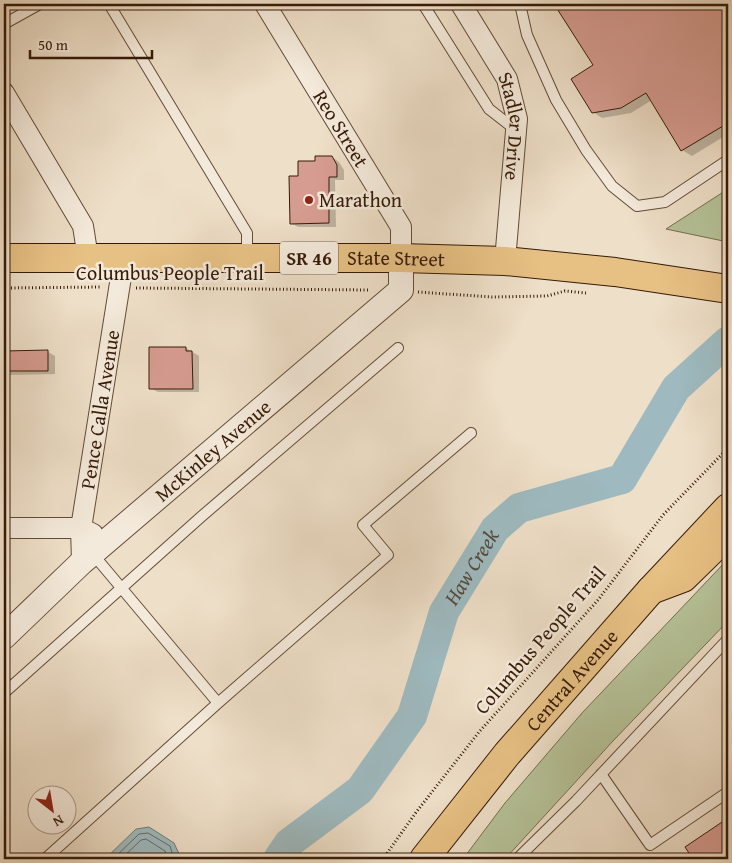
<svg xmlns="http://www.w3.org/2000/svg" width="732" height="863" viewBox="0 0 732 863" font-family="'Gentium Book Plus',serif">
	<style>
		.green { fill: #b6c298; stroke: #766e50 }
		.water { fill: #9ebac0; stroke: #747a76 }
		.shadow { fill: #0003 }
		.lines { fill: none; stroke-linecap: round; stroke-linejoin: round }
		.shore { stroke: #6a6a64; stroke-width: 1 }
		.river { stroke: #9ebac0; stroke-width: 30 }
		.building { fill: #d79c91; stroke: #361a07 }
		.service-casing { stroke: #644b37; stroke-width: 12 }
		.minor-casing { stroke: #644b37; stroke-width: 22 }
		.tertiary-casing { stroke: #644b37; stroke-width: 26 }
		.primary-casing { stroke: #361a07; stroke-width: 30 }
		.trunk-casing { stroke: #361a07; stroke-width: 30 }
		.path { stroke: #361a07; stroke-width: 3; stroke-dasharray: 1 2.5; stroke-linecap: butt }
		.service { stroke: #f4eadb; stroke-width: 10 }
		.minor { stroke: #f4eadb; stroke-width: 20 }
		.tertiary { stroke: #f4eadb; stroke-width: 24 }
		.primary { stroke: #e7c084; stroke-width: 28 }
		.trunk { stroke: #e7c084; stroke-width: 28 }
		.poi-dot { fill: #8f2418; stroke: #f4eadb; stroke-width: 2 }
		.labels { text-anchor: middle; stroke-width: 5; stroke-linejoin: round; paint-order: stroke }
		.shield { fill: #f4eadb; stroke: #6f5847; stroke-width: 1 }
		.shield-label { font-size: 19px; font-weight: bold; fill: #361a07 }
		.street-label { font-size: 20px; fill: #361a07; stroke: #f4eadb }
		.poi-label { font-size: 20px; fill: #361a07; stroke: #f4eadb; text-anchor: start }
		.water-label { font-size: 21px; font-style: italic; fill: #554a3e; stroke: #f4eadb }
	</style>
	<rect width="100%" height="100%" fill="#eedfc8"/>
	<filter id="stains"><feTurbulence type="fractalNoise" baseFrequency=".004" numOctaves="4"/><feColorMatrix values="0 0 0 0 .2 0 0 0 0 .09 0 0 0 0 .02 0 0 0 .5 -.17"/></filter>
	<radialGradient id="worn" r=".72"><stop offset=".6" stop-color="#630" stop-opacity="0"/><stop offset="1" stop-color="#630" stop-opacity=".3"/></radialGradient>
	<!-- green -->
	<path class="green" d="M728,189V242L666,229Z
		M728,559V621L613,741L505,859H463L505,803L582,713Z"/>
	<!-- water -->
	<path class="water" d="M149,827L174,843L180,856L178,859H105L136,829Z"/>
	<!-- shadow -->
	<path class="shadow" d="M556,4H728V134L692,156L682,150L652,100L631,113L602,118L593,112L594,66Z
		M332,157L339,162L344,170V180H335L336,227H298L291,223L299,177L316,162Z
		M186,348L199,356V392H158L150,388Z
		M4,352H48L55,356V374L4,375Z
		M728,820V859H694L687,848Z"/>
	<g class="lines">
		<!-- shore -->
		<path class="shore" d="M113,859L139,834L148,833L170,846L174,859
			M121,859L141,840L146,839L165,851L168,859"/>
		<!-- river -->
		<path class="river" id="s1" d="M278,859L289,843L360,790L412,716L444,612L495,529L519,508L622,479L676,388L728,341"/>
	</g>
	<!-- building -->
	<path class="building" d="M554,4H728V123L681,151L646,93L621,108L592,113L571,79L593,65Z
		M315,156H332L337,165V177H329V223L290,224L289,176H298V161H315Z
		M149,347H186V351H192L193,389H149Z
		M48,350V371H4V351Z
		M728,818V859H693L685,847Z"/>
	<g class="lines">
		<!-- service casing -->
		<g class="service-casing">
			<path id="service" d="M109,4L247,233V257
				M423,4L489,109L516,130
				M520,4L527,35L556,100L586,150L612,186L637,206L665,202L728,160
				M4,24L40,4
				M92,553L218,703
				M4,693L202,516L398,348
				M601,774L650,845L728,792
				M45,859L218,703L388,555L363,525L471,433
				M517,859L576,801L728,639"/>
		</g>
		<!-- minor casing -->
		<g class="minor-casing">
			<g id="minor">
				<path id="s2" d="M265,4L401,227V258"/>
				<path id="s3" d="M461,4L507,79L517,119L505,261"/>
				<path d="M4,93L83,226L88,258"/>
				<path d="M4,528H81L93,534"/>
				<path id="s4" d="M82,562L81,528L124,258"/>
			</g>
		</g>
		<!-- tertiary casing -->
		<g class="tertiary-casing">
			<g id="tertiary">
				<path id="s5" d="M4,637L82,562L401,290V258"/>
			</g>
		</g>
		<!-- primary casing -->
		<g class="primary-casing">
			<g id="primary">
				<path id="s6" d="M424,859L507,754L651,590L728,508"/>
			</g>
		</g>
		<!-- trunk casing -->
		<g class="trunk-casing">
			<g id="trunk">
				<path id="s7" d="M4,258H401L505,261L615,272L728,289"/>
				<path d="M651,590L683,578L728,534"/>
			</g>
		</g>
		<!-- path -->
		<path class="path" d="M4,288L102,287
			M136,288L370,290
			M418,292L492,297L547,296L565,291L586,293
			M383,859L417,811L479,732L598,600L663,515L728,448"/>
		<!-- service -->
		<use href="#service" class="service"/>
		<!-- minor -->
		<use href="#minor" class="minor"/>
		<!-- tertiary -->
		<use href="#tertiary" class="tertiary"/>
		<!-- primary -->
		<use href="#primary" class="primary"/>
		<!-- trunk -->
		<use href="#trunk" class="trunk"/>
	</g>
	<!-- markers -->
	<circle class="poi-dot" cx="309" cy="200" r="5"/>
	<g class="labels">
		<!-- shield labels -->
		<rect class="shield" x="280" y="241.5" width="58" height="33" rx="4"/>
		<g class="shield-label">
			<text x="309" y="265">SR 46</text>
		</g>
		<!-- street labels -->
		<g class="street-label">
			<text dy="7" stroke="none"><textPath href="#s3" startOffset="136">Stadler Drive</textPath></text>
			<text dy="7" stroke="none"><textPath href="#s2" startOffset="146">Reo Street</textPath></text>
			<text dy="7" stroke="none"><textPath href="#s7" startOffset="392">State Street</textPath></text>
			<text x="170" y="280">Columbus People Trail</text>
			<text dy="7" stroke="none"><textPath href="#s4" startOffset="154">Pence Calla Avenue</textPath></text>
			<text dy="7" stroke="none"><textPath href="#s5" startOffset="280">McKinley Avenue</textPath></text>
			<text transform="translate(540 640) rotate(-49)" y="7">Columbus People Trail</text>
			<text dy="7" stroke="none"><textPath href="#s6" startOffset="232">Central Avenue</textPath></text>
		</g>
		<!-- poi labels -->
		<g class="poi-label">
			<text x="319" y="207">Marathon</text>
		</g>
		<!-- water labels -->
		<g class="water-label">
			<text dy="7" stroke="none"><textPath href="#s1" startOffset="360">Haw Creek</textPath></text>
		</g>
	</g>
	<!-- margin -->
	<rect width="732" height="863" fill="none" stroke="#eedfc8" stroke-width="20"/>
	<rect x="5" y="5" width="722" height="853" fill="none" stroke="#361a07" stroke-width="2.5"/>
	<rect x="10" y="10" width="712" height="843" fill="none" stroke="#361a07"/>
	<!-- north arrow -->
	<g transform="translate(52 810) rotate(149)"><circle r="24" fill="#f4eadb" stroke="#a89786"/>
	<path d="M0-4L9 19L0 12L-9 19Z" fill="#8f2418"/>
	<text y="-8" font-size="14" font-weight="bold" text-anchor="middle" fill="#361a07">N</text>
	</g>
	<!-- scale -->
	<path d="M30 50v8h122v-8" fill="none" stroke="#361a07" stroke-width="2.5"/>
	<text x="38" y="50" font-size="15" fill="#361a07" stroke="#f4eadb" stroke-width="4" paint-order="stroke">50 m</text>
	<rect width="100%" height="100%" filter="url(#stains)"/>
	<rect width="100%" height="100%" fill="url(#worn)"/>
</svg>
